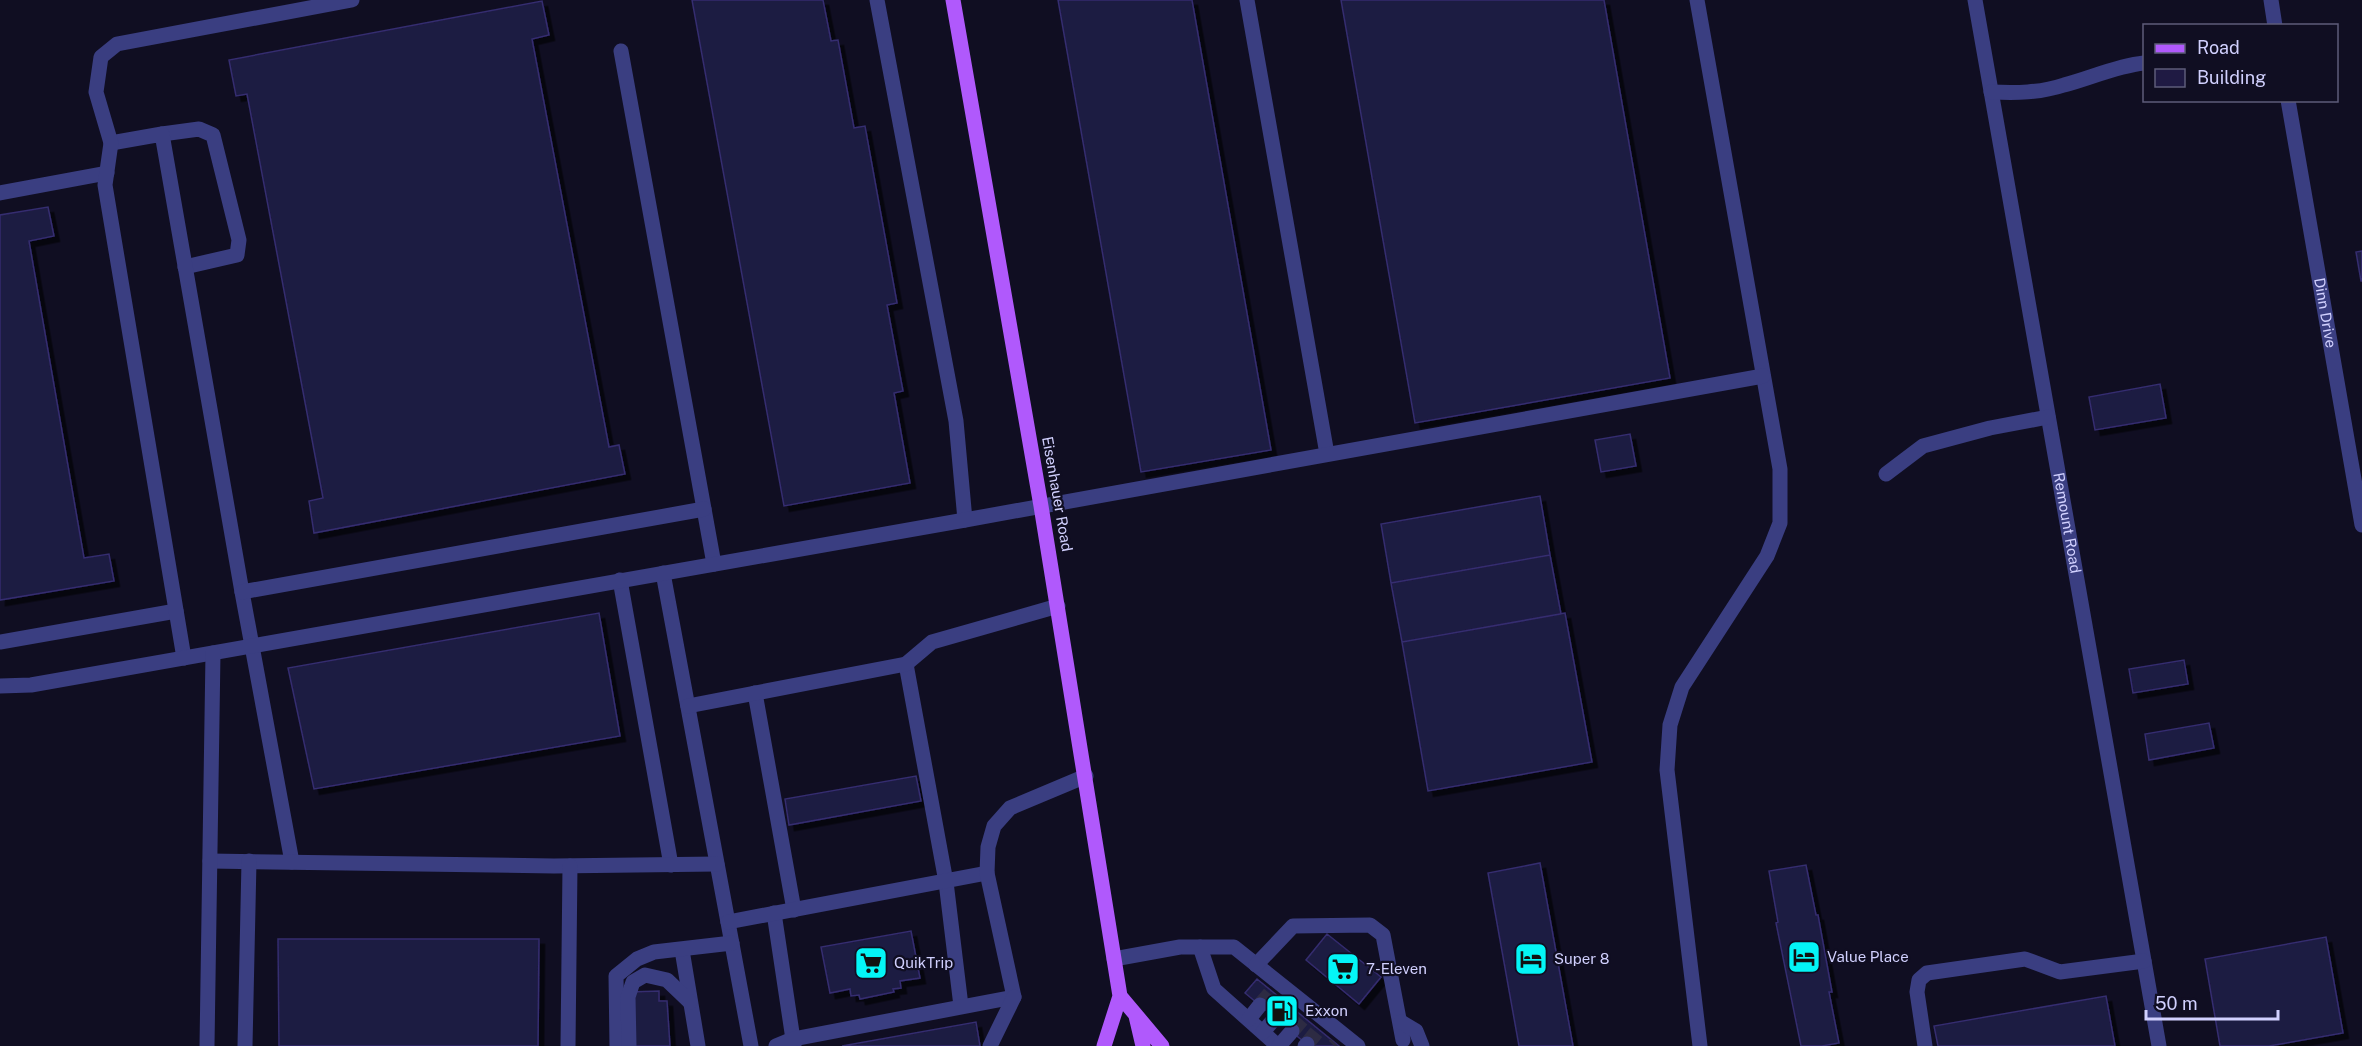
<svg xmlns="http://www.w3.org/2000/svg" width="2362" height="1046" viewBox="0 0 2362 1046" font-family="'Public Sans',sans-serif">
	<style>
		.building { fill: #1f1a43; stroke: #342d6f; stroke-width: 1.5; filter: url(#shadow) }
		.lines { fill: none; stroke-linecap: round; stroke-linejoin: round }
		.minor-tunnel { stroke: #2d2b43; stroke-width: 15; stroke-dasharray: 15 8; stroke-linecap: butt }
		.minor { stroke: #3a3e81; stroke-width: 15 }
		.major { stroke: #b059fc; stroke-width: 15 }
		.labels { text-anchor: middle; stroke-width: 4.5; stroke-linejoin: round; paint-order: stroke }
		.street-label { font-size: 15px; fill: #d1d0fe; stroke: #100e22 }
		.poi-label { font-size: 15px; fill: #d1d0fe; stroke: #100e22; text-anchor: start }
	</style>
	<defs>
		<filter id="shadow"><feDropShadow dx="5.5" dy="5.5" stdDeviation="0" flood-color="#0009"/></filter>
	</defs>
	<rect width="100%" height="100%" fill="#100e22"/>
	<!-- building -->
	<path class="building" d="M692,0H823L831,41L838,40L854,128L865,126L897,303L887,305L903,391L894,393L910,483L784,506Z
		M1058,0H1192L1271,450L1141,472Z
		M1341,0H1604L1670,378L1415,423Z
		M542,1L549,35L532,39L609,447L619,445L625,474L314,533L309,501L323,498L247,94L236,96L229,60Z
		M48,207L54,236L29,241L84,558L109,554L114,581L0,600V215Z
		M2362,251V281H2361L2356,252Z
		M2160,384L2166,418L2095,430L2089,397Z
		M1630,434L1636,466L1601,472L1595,440Z
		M1540,496L1550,555L1391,583L1381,524Z
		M1550,555L1561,614L1402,642L1391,583Z
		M599,613L620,736L314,789L288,668Z
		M1565,613L1592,762L1428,791L1402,642Z
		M2184,660L2188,684L2133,693L2129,669Z
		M2209,723L2214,748L2149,760L2145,734Z
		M916,776L921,801L789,825L785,799Z
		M1540,863L1573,1046H1519L1488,873Z
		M1806,865L1816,915H1818L1832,992H1829L1839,1043L1822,1046H1801L1776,923L1778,922L1769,871Z
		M911,931L920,978L900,981L901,988L893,989L894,992L860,999L859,995L851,996L850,989L830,993L821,947Z
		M1327,934L1381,977L1359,1004L1306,960Z
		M2326,937L2343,1033L2269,1046H2220L2205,959Z
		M278,939H539L538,1046H279Z
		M1257,979L1339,1046H1309L1245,993Z
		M659,991V1001H667L670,1046H633L630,992Z
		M2106,996L2115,1046H1938L1934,1026Z
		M976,1022L980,1046H842Z"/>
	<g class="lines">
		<!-- minor-tunnel -->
		<path class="minor-tunnel" d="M1260,1005L1272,991
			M1275,1018L1288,1004
			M1292,1031L1304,1017
			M1307,1044L1319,1029
			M1334,1046L1336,1044"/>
		<!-- minor -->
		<g class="minor">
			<path d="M877,0L956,421L965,520"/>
			<path d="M1247,0L1327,454"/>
			<path d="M1697,0L1780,469V523L1767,556L1682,687L1670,725L1667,770L1700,1046"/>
			<path id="s1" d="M1975,0L2159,1046"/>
			<path d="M2271,0L2275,26"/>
			<path d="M621,51L714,564"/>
			<path d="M1991,92C2016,93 2040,93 2064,85C2091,78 2116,66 2144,63"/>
			<path id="s2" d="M2288,100L2362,525"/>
			<path d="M162,134L199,129L213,135L239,240L237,255L185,267"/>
			<path d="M111,143L162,134L242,592L292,862"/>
			<path d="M0,193L107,173"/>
			<path d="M1886,474L1923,446L1990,428L2048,417"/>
			<path d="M663,573L751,1046"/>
			<path d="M620,580L671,865"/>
			<path d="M242,592L704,509"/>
			<path d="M0,642L176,611"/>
			<path d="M184,658L105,185L111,143L96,92L101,57L117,44L352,0"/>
			<path d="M906,664L946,882L961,1006"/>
			<path d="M0,686L31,685L965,520L1763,376"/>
			<path d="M755,693L794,910"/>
			<path d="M688,706L906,664L932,642L1058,606"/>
			<path d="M210,861L554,866L717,864"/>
			<path d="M774,913L794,1046"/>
			<path d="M728,922L987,873"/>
			<path d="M1200,947L1214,989L1278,1046"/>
			<path d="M682,950L698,1046"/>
			<path d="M1114,959L1180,947H1234L1358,1046"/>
			<path d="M1256,965L1293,926L1370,925L1383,935L1403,1040"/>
			<path d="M1249,1019L1260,1005"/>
			<path d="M1401,1022L1416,1031L1422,1046"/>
			<path d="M1263,1032L1275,1018"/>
			<path d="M207,1046L213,653"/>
			<path d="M245,1046L249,861"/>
			<path d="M568,1046L570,866"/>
			<path d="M617,1046L616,976L637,959L654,952L732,943"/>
			<path d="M629,1046L628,997L633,982L645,975L667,980L690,1002"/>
			<path d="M776,1046L793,1039L1014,997L987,873L988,847L994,826L1010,808L1086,776"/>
			<path d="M990,1046L1014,997"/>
			<path d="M1279,1046L1292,1031"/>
			<path d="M1305,1046L1307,1044"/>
			<path d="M1925,1046L1917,992L1919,980L1927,973L2025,959L2060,972L2144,961"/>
		</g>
		<!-- major -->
		<path class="major" d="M953,0L1041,506L1120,996L1104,1046
			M1120,996L1162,1046
			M1136,1016L1143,1046"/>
	</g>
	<!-- icons -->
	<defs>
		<g id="hotel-square" transform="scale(1.725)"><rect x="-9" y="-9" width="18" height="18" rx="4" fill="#04f5f6" stroke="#100e22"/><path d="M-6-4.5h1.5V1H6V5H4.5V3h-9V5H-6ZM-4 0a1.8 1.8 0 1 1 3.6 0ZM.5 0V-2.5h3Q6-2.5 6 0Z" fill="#111"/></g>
		<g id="supermarket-square" transform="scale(1.725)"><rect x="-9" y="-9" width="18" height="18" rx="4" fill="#04f5f6" stroke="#100e22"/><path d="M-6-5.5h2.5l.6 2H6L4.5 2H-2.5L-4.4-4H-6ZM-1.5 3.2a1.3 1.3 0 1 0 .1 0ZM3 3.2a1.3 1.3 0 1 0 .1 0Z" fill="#111"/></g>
		<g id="fuel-square" transform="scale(1.725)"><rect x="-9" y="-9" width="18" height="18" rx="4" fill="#04f5f6" stroke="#100e22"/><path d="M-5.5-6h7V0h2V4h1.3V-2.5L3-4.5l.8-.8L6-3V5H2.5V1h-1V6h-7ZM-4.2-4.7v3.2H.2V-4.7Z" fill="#111"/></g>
	</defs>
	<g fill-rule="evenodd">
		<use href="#hotel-square" x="1804" y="957"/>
		<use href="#hotel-square" x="1531" y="959"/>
		<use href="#supermarket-square" x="871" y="963"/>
		<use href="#supermarket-square" x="1343" y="969"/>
		<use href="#fuel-square" x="1282" y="1011"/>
	</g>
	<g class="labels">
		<!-- street labels -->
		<g class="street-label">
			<text dy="5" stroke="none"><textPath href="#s2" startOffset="216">Dinn Drive</textPath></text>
			<text transform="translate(1057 494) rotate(80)" y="5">Eisenhauer Road</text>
			<text dy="5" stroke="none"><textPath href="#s1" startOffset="531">Remount Road</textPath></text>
		</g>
		<!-- poi labels -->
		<g class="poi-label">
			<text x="1827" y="962">Value Place</text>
			<text x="1554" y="964">Super 8</text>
			<text x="894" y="968">QuikTrip</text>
			<text x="1366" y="974">7-Eleven</text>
			<text x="1305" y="1016">Exxon</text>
		</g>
	</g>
	<!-- legend -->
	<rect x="2143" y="24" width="195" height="78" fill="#100e22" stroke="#5d5c7a" stroke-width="1.5"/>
	<rect x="2155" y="44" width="30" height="9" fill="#b059fc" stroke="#5d5c7a" stroke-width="1.5"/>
	<text x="2197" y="54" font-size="18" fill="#d1d0fe">Road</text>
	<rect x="2155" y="69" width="30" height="18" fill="#1f1a43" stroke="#5d5c7a" stroke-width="1.5"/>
	<text x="2197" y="84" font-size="18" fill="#d1d0fe">Building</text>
	<!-- scale -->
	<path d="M2146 1010v9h132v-9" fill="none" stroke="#d1d0fe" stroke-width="3"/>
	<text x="2155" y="1010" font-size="18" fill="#d1d0fe" stroke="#100e22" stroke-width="4.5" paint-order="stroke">50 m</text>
</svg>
